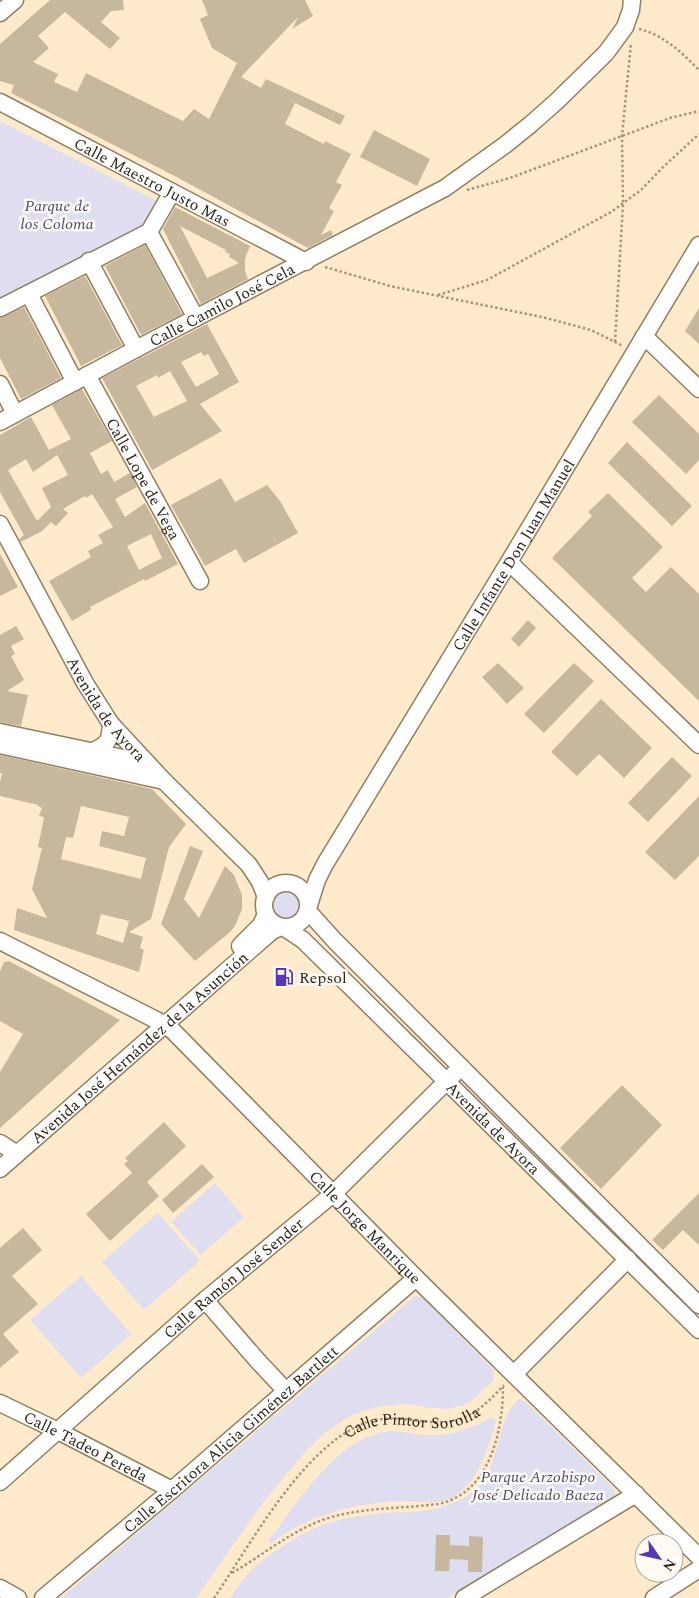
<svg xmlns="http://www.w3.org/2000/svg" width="699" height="1598" viewBox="0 0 699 1598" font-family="Spectral,serif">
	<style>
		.green { fill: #dedef0 }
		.building { fill: #c7b79c; fill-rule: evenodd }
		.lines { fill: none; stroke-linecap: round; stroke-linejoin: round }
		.minor-casing { stroke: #917f62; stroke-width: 19 }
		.path { stroke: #a3957d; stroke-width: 2.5; stroke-dasharray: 2.5 2.5; stroke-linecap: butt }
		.minor { stroke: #fff; stroke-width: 16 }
		.labels { text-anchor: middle; stroke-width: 5; stroke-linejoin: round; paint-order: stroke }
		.street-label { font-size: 16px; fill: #2e261a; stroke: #fefaf4 }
		.park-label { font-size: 16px; font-style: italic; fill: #4f4a76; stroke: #fefaf4 }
		.poi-label { font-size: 16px; fill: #2e261a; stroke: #fefaf4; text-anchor: start }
	</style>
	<rect width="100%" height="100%" fill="#ffebcb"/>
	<!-- green -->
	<path class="green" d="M0,121L165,205L149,232L0,308Z
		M273 906a14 14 0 1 1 28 0a14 14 0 1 1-28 0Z
		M215,1183L244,1217L201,1255L171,1222Z
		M158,1213L200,1261L144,1310L102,1262Z
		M81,1276L131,1334L81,1378L30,1320Z
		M415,1296L423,1298L494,1370L493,1381L471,1401L462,1406L447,1409L431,1408L405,1404L376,1407L352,1415L324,1433L303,1454L262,1504L196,1598H61Z
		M519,1399L526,1402L615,1490L614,1498L447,1598H230C235,1591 240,1583 246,1576C261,1558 302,1532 325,1524C343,1518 365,1515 385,1513C395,1512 405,1513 415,1512C434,1510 453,1505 469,1495C503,1472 493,1422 519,1399Z
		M492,1417L496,1421C488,1448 480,1479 455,1496C440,1506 419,1501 403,1501C357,1503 307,1514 271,1544L268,1541C298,1503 339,1433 393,1431C403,1431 413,1434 423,1435C449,1437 470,1429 492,1417Z"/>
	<!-- building -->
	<path class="building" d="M50,0H123L124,10L111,11L101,22L120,38L110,49L65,12L38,36L49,48L33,62L58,74L54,82L77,92L86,73L183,121L194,109L209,119L237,63L212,48L200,19L208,15L202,0H305L313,16L292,29L298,17L241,77L261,88L266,79L345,116L340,125L295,103L285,124L324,144L325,141L351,154L336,182L342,185L329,208L334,211L321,235L331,230L333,235L308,248L171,174L11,93L14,85L0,81V44Z
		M374,130L430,159L417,186L360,157Z
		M175,207L250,246L245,259V271L248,279L201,304L163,229ZM180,226L226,250L225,252L230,254L229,257L239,263L207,278Z
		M145,245L182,314L141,335L105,266Z
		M85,276L122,345L81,366L45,296Z
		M24,307L61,378L21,399L0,358V318Z
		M699,308V344L685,331Z
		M207,324L239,382L200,404L222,431L152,470L102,378ZM201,352L204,356L208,354L219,374L196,387L181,362ZM170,371L187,401L154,417L136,386L157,375L158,378Z
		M82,389L112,441L90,453L101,474L108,470L114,482L130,473L137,487L115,499L125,517L145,503L178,564L145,581L144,579L90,607L91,610L72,621L49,581L91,557L88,551L103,543L98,535L113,527L92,494L86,498L85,496L63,509L68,513L56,526L51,522L42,531L21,542L19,539L24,535L0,492V435L31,417L49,450L71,439L52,405ZM57,455L68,475L42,488L51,507L37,521L8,470L26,459L33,472ZM151,534L162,558L139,570L127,546Z
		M659,395L699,434V460L686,474L632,422Z
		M627,442L692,506L672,526L608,463Z
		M221,478L235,502L267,485L280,501L298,533L244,563L236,549L205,566L171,505Z
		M608,493L663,547L632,578L646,592L671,567L699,594V701L552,558L592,516L588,512Z
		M0,554L18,587L0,596Z
		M528,620L536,628L519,647L511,639Z
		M16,626L24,639L11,646L15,654L11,656L24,680L7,691L28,695L21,726L0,722V635Z
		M498,663L524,688L507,704L482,677Z
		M574,663L594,681L544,733L524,714Z
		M601,699L652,748L624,778L599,754L577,776L551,752Z
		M0,755L152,789L186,824L169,847L151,919L129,932L143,937L140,948L144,950L139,972L14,930L17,908L47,918L32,889L42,848L38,847L44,817L39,816L42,808L38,806V805L0,796V782L2,773H0ZM81,806L129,817L124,836L102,831L99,846L146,858L141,879L61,859L66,837L73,838ZM101,914L129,921L123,943L96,934Z
		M672,757L692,776L648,822L628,803Z
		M699,796V856L675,880L645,852Z
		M190,846L203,851L184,899L199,918L225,866L234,875L242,895V909L235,926L230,932L195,961L161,924Z
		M9,961L120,1020L0,1128V1072L23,1034L0,1021V971L4,962Z
		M622,1085L662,1125L601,1189L560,1148Z
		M164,1122L186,1146L147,1182L159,1196L110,1241L86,1214L132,1173L124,1164L128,1161L125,1158Z
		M202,1164L214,1177L173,1213L162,1200Z
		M699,1193V1245L683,1230L663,1250L652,1240Z
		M23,1228L42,1250L12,1276L38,1304L3,1334L19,1352L0,1368V1248Z
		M436,1535H450V1545L469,1546V1536L483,1537L482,1572H468V1560L450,1559L449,1571H435Z"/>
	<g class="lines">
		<!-- minor casing -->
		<g class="minor-casing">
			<g id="minor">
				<path d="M0,13L15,0"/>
				<path id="s2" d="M0,102L306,262"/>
				<path d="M149,232L196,318"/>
				<path d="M89,261L136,349"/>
				<path d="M29,294L75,382"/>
				<path d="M0,308L149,232L172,192"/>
				<path d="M644,336L699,389"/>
				<path id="s3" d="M87,375L200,581"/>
				<path d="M0,384L15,414"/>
				<path id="s4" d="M0,422L136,349L445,188L505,145L531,124L557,101L606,53L625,27L631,10L632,0"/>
				<path id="s5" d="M0,524L85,683L111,724L164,781L249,865L260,882L266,897"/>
				<path d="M509,562L699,745"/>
				<path d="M0,732L147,763"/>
				<path d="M0,745L164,781"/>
				<path d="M91,752C108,744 110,742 111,724"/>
				<circle cx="286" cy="905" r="22"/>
				<path id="s6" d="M309,905L317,880L325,864L509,562L699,245"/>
				<path d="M308,911L335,941L699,1305"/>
				<path id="s7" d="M285,928L303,940L699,1330"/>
				<path id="s8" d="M0,941L166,1025L172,1030L416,1278L699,1557"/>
				<path d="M240,946L261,925L266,914"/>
				<path d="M0,1143L17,1154"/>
				<path id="s9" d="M0,1169L272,931L281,927"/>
				<path d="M205,1300L257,1360L286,1391"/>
				<path d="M514,1374L628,1259"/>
				<path id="s10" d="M0,1403L58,1431L172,1490"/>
				<path id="s11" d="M0,1482L205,1300L333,1194L461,1067"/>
				<path d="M0,1588L18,1598"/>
				<path id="s12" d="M43,1598L172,1490L416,1278"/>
				<path d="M464,1598L636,1494"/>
				<path d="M654,1598L699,1569"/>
			</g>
		</g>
		<!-- path -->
		<g class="path">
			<path d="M639,29C664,35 681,52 699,70"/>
			<path d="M467,190L510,178L670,118L699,111"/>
			<path d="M325,267L390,286L542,317L591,330L623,346"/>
			<path d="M438,295L487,280L611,212L641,190L662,168L699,134"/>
			<path d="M615,342L623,204L622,136L631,43"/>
			<path d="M232,1573C263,1555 291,1531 325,1519C362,1507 400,1509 438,1504C489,1494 503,1432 503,1387"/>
			<path id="s1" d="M214,1598C251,1544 300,1451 362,1424C398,1409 431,1431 463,1418C480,1411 492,1398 504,1385"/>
		</g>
		<!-- minor -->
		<use href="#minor" class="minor"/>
	</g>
	<!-- icons -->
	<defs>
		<g id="fuel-bare" transform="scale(1.5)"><path d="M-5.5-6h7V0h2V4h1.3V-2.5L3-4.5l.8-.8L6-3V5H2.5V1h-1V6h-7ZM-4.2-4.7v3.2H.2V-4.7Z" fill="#573ab2" stroke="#fefaf4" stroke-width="2.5" paint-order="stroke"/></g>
	</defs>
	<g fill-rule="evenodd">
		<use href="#fuel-bare" x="284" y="977"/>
	</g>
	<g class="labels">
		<!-- street labels -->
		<g class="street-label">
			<text dy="6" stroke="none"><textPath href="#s2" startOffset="172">Calle Maestro Justo Mas</textPath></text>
			<text dy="6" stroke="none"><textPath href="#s4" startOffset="251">Calle Camilo José Cela</textPath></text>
			<text dy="6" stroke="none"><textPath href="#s3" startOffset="118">Calle Lope de Vega</textPath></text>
			<text dy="6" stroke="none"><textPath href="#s6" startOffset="406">Calle Infante Don Juan Manuel</textPath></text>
			<text dy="6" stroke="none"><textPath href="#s5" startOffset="214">Avenida de Ayora</textPath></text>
			<text dy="6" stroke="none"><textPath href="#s9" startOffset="185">Avenida José Hernández de la Asunción</textPath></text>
			<text dy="6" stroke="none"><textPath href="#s7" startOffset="289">Avenida de Ayora</textPath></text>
			<text dy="6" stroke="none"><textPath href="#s8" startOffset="470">Calle Jorge Manrique</textPath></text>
			<text dy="6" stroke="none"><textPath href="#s11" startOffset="310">Calle Ramón José Sender</textPath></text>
			<text dy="6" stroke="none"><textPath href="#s1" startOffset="281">Calle Pintor Sorolla</textPath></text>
			<text dy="6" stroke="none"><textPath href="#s12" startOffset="246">Calle Escritora Alicia Giménez Bartlett</textPath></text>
			<text dy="6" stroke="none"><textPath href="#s10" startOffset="96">Calle Tadeo Pereda</textPath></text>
		</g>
		<!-- park labels -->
		<g class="park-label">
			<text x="57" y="211">Parque de<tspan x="57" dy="18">los Coloma</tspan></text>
			<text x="538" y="1482">Parque Arzobispo<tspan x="538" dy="18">José Delicado Baeza</tspan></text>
		</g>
		<!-- poi labels -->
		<g class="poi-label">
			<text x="299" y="983">Repsol</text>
		</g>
	</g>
	<!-- north arrow -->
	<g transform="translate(659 1558) rotate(124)"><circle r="24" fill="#fefaf4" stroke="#aba59d"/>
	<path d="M0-4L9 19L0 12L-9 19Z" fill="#573ab2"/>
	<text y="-8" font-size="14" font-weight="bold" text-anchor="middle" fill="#2e261a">N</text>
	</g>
</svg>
